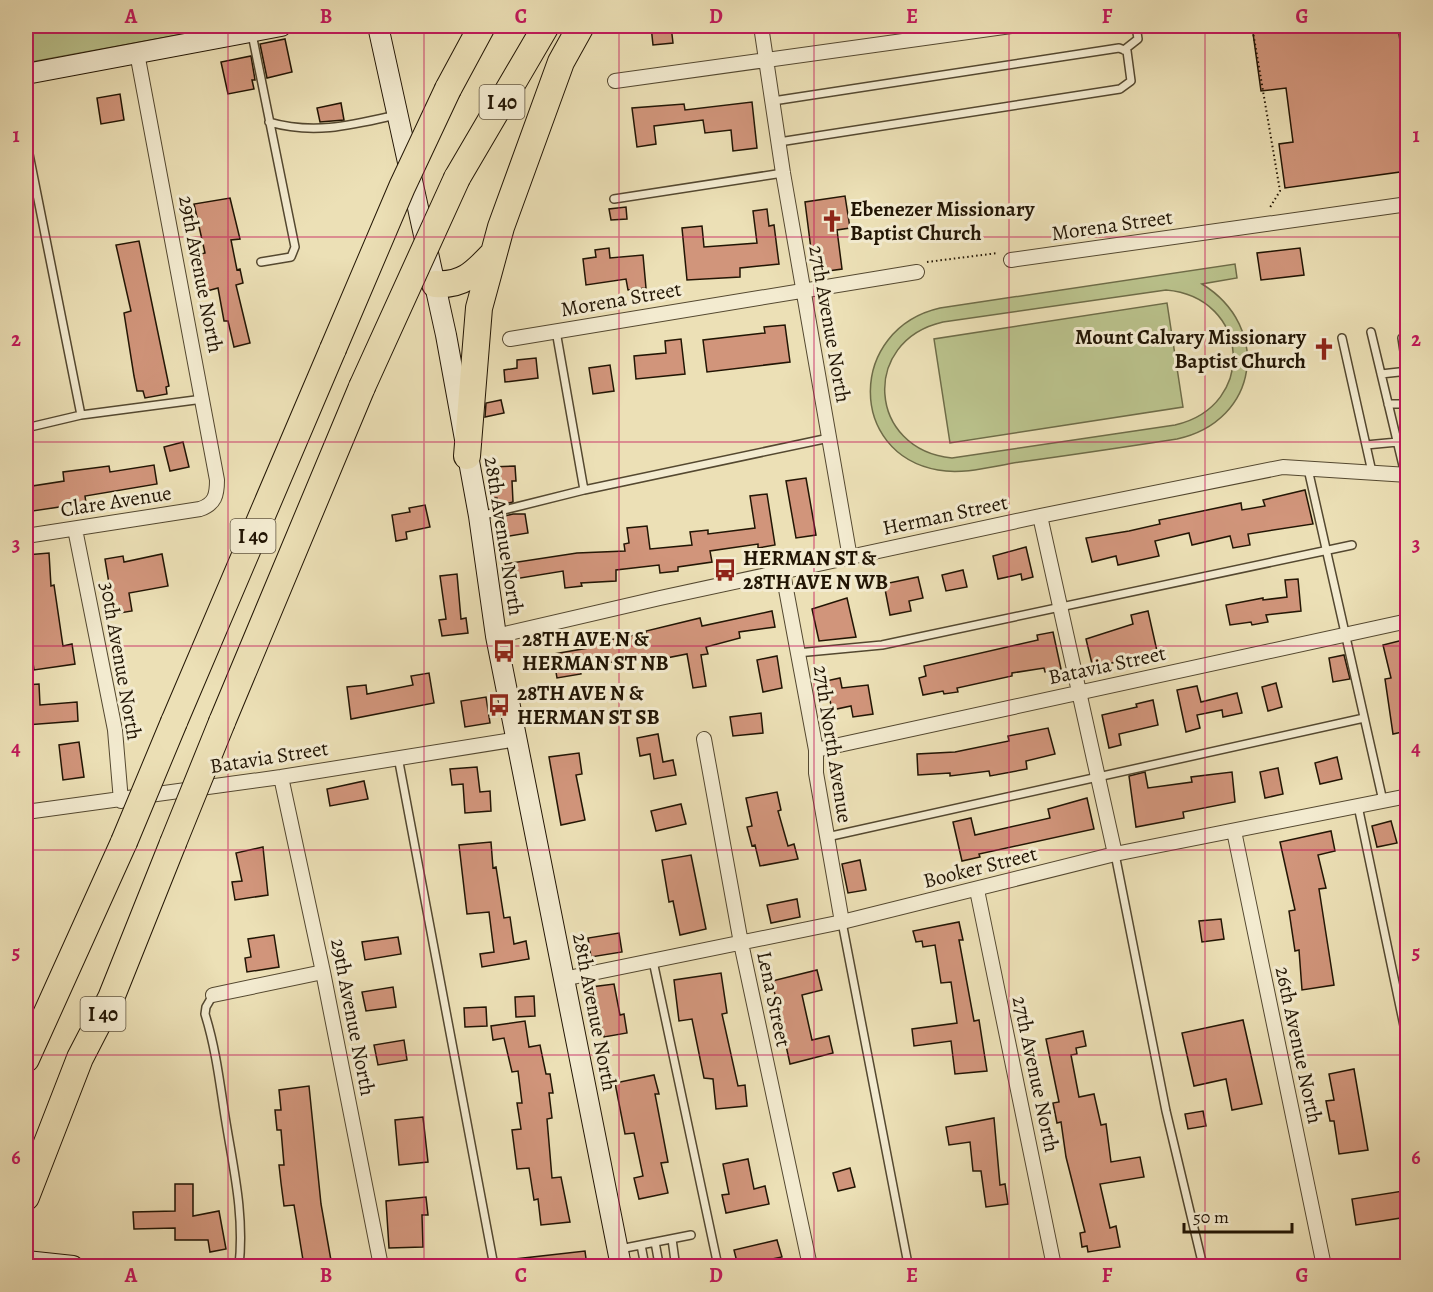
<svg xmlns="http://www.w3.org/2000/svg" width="1433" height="1292" viewBox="0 0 1433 1292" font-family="Alegreya,serif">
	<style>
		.green { fill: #bac28c; stroke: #6e6c48; stroke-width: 1.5; fill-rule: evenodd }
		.building { fill: #d1957b; stroke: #221504; stroke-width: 1.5 }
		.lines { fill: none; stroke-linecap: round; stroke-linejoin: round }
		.lane-casing { stroke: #544830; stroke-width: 10 }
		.street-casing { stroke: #544830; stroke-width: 16 }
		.secondary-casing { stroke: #221504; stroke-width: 22 }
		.highway-casing { stroke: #221504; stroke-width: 28 }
		.path { stroke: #221504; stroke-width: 2; stroke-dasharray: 1.5 3; stroke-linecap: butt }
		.lane { stroke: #f3ebd0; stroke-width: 7 }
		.street { stroke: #f3ebd0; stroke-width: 14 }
		.secondary { stroke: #f3ebd0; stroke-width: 20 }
		.highway { stroke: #ece0b6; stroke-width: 26 }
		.highway-bridge-casing { stroke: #221504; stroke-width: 28; stroke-linecap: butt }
		.highway-bridge { stroke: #ece0b6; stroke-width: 26 }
		.grid { fill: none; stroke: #c2185b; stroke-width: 1.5; stroke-opacity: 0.55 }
		.labels { text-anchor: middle; stroke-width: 6; stroke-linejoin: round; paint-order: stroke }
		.shield { fill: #f3ebd0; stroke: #615541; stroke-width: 1.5 }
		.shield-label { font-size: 20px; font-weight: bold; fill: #221504 }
		.poi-label { font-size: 21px; font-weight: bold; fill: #221504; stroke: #f3ebd0; text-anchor: start }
		.street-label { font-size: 21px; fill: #221504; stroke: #f3ebd0 }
		.neatline { fill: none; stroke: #c2185b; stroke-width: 2 }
		.grid-label { font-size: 20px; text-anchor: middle; font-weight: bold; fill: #c2185b }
	</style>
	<rect width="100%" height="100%" fill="#ece0b6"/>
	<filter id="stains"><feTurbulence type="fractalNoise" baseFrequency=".00333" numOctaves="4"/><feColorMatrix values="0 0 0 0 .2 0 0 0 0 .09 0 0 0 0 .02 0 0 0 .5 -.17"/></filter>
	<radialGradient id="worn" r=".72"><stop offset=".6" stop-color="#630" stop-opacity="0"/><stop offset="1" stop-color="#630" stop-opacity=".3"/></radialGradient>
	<!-- green -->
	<path class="green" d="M26,26H227L26,63Z
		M1235,264L1237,278L1202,284C1272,327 1259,421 1177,439C1125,447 1072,455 1020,462C994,466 964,475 938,470C847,454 848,329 940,308ZM1166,290C1250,297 1258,406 1175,425L952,458C868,450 860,341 943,322Z
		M1167,303L1183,407L950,443L934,339Z"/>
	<!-- building -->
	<path class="building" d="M651,26H671L673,43L653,45Z
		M1252,26H1398L1407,94V171L1285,188L1279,144L1293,142L1286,88L1261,91Z
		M285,39L292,72L267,78L260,44Z
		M251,56L255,80H252L254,89L228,94L221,62Z
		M120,94L124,120L101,124L97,98Z
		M752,102L757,148L733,151L731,130L705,133L703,120L654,126L656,144L637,147L632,108L684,104L685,110Z
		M341,103L344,120L320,122L317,108Z
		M845,196L850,228L837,230L842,269L814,273L805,202Z
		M230,198L240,239L231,240L237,270L240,269L243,283L236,285L250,343L234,347L228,321H224L218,288L207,291L201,254L205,253L194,204Z
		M626,207L627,219L611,220L609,209Z
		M767,209L769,226L774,225L779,264L740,268V277L687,280L682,228L702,226L704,247L757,243L753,211Z
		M139,241L169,386L166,387L167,394L145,398L143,391H137L134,376L124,313L131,311L116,245Z
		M609,248L610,258L643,255L646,288L628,290L626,279L586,285L583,259L596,257L595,250Z
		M1300,248L1304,275L1261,280L1257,253Z
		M785,325L790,362L707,372L703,340L765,333L764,327Z
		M681,339L685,374L636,379L634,356L666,353L665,341Z
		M536,358L538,378L505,382L504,370L517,368V360Z
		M610,365L614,391L593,394L589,368Z
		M501,400L504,413L485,417L486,403Z
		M183,442L189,467L170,471L164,447Z
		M154,465L157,484L85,496L86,503L26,512V487L64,481L63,472L109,466L110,472Z
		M515,466L516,481H512L513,502L498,506L497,498H491L490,467Z
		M806,478L816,535L796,538L786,481Z
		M1305,490L1313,524L1248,534L1250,545L1233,548L1230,536L1192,545L1189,533L1155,541L1159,556L1118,565L1116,556L1092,562L1086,538L1129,531L1160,524L1159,520L1241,503L1242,510L1265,506L1263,500Z
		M767,494L775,545L758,548V544L710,551L712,562L678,567V571L660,573L659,565L616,570V581L581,583L582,586L565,588L563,571L508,580L505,564L577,553L625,551L624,544L629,543L627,528L647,526L650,549L692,545L690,532L708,530V534L755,528L750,496Z
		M425,505L430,527L406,532L407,539L396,541L392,515L410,512L409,508Z
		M513,514H525L528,533L503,537L500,517Z
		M1026,547L1033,577L1022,580L1021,574L998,579L993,556Z
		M49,553L51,586L54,585L63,646L72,644L75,664L34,670L30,641L26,642V555Z
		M162,554L168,586L129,593L132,611L114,614L105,559L123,556L124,562Z
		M963,570L967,587L946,591L942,575Z
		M457,574L461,619L466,618L468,633L442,636L439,620L446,619L440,576Z
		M918,577L923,598L909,601L911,611L890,615L884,584Z
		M1298,579L1301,611L1266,615L1268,622L1252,625L1251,622L1230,625L1226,605L1263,598V600L1287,597L1285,580Z
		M847,598L856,637L819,641L812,609Z
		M772,611L775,627L739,632L740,638L706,647L708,654L701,655L706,686L693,688L687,654L651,661L650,656L580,667L581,674L557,678L553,654L588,648V644L646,633V631L700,618L702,626Z
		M1148,611L1157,651L1093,668L1086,639L1133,624L1131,615Z
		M1053,632L1061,669L1045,672L1044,668L1012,673V676L957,688L958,692L944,694L943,691L923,695L919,678L926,676L924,666L1038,640L1037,635Z
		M1407,639V731L1393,734L1385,679L1391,678L1383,645Z
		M1344,655L1350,679L1333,682L1329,658Z
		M777,656L782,688L763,692L757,660Z
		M429,673L434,703L351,719L347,687L366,685L367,694L413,685L411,676Z
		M840,678L842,688L868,685L873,714L853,717L851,706L832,710L826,681Z
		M1276,683L1282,707L1268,711L1262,687Z
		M39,684L40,705L77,702L78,721L26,725V685Z
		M1197,686L1201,702L1237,693L1242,713L1223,717L1222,710L1197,715L1200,728L1186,732L1177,690Z
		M486,697L490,723L465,727L461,701Z
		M1153,700L1158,725L1119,734L1121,745L1109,748L1102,715L1137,707L1136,704Z
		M761,713L763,733L733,736L730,717Z
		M1048,728L1055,754L1026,761L1027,769L990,776L989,771L950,776V773L918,775L917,754L955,752L1009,741L1008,736Z
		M658,734L663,762L673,760L676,775L654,779L650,754L640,756L637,738Z
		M79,742L84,777L63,780L59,745Z
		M579,753L582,774L576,775L585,820L561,825L549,757Z
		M1337,757L1342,779L1320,784L1315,763Z
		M477,767L480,792L490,791L491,811L465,813L463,784L452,785L450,769Z
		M1278,768L1283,794L1265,798L1260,772Z
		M1145,772L1148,788L1192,782L1191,777L1232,772L1235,802L1183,812L1184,818L1136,827L1129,776Z
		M364,781L368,799L330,806L327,789Z
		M777,792L781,810L778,811L788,846L794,844L798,859L760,866L755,845L752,846L747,827L752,826L746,798Z
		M1087,798L1094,829L979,854L980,857L962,861L953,822L971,818L975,835L1050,818L1048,809Z
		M681,804L686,824L656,831L651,811Z
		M1391,821L1397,843L1377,847L1372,826Z
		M1331,831L1335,851L1318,855L1326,888L1319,889L1334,985L1302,990L1299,950L1295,951L1289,911L1295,910L1280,842Z
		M491,842L493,868L496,867L504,918L510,917L514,944L526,941L529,959L482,967L480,954L494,952L489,912L467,914L459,845Z
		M263,847L268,895L235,900L232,882L242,881L236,853Z
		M691,855L706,929L680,935L673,901L669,902L662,860Z
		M860,860L866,890L848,893L842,864Z
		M797,899L800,917L771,923L767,905Z
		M1221,919L1224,939L1202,942L1199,921Z
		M959,922L963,940H959L974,1021L979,1020L987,1071L955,1074L951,1041L914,1046L912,1029L957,1023L951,982L941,983L935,945L923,947L922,941L916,942L913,931Z
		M619,933L622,952L591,957L588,938Z
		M274,935L279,967L247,972L245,958L251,957L248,939Z
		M398,937L401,954L365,960L362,942Z
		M817,970L822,990L802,995L812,1040L829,1036L833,1053L790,1064L772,981Z
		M721,973L727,1013L722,1014L738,1086L745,1085L747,1106L716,1109L713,1079L704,1078L692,1019L679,1021L674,980Z
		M614,984L620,1015L624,1014L627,1033L604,1037L591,987Z
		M393,987L396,1007L366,1011L362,992Z
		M534,996L535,1016L516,1017L515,997Z
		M486,1007L487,1026L465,1027L464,1008Z
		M1243,1020L1262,1104L1232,1110L1226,1079L1194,1086L1182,1033Z
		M525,1021L529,1047L540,1045L546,1074H550L553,1093H549L552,1118L547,1119L552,1178L561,1177L570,1222L541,1225L538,1199L534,1200L529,1168L517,1169L512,1130L521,1129L517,1103H522L518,1071L512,1072L504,1038L493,1040L491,1026Z
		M1083,1031L1086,1046L1076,1048L1077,1054L1071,1055L1079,1097L1094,1094L1101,1125L1106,1124L1111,1162L1140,1157L1144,1177L1100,1184L1110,1228L1116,1226L1120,1247L1088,1252L1087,1246L1082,1247L1080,1233L1085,1232L1066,1157L1061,1122L1057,1123L1053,1103L1059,1102L1046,1039Z
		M404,1040L407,1060L378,1065L374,1045Z
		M1354,1069L1368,1150L1339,1154L1334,1121H1330L1326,1101L1334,1100L1329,1074Z
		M654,1075L659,1094H655L668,1162L661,1163L668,1193L639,1199L634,1178L643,1176L634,1133L625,1134L615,1083Z
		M309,1086L321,1204L332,1266H304L294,1205L284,1206L281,1183L279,1165H284L281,1130H277L275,1110H281L279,1090Z
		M1203,1111L1206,1126L1188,1129L1185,1114Z
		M423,1117L428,1162L399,1165L395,1120Z
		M994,1118L1000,1185L1005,1184L1008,1204L986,1207L981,1171H973L970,1142L949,1145L946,1127Z
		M748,1159L754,1189L765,1186L769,1204L726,1213L722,1195L729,1194L723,1164Z
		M850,1168L855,1187L838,1191L833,1173Z
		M175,1184H193V1216L219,1211L226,1249L210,1252L208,1240H175V1228L134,1229L133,1212L175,1211Z
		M1403,1191L1407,1217L1356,1225L1352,1199Z
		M426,1197L428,1215H422L423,1247L389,1248L386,1201Z
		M777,1240L782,1257L738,1266L734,1250Z
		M585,1251L587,1266H516L515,1259Z"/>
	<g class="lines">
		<!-- lane casing -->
		<g class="lane-casing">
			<path id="lane" d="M252,34L295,247L291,257L261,262
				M1124,50L1138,39L1136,26
				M773,101L1119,48L1127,51L1131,81L1120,89L779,142
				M269,122C314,135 352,125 396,115
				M26,139L81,415L203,399
				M614,199L783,173
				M556,331L584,490
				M1371,332L1405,474
				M1342,338L1372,472
				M1407,371L1402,338L1408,337
				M1381,374L1408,371
				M1388,404H1408
				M26,428L81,415
				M1366,445L1408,441
				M1308,469L1383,801
				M480,516L584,490L829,438
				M797,653L882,645L1352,545
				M398,757L494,1266
				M1358,806L1408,1045
				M827,837L1364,718
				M1115,854L1166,1111L1203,1266
				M842,922L908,1264L895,1266
				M653,961L718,1266
				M213,995L206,1007L205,1014C215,1046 219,1077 224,1110C232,1163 245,1212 239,1266
				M672,1239L675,1261
				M655,1242L659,1264
				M641,1245L645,1266
				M620,1249L691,1235"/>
		</g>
		<!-- street casing -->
		<g class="street-casing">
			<path id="street" d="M761,26L783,173L850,558
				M615,81L1011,26
				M1011,260L1408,204
				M510,339L917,272
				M1040,516L1115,854
				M75,529L115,730L121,801
				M26,536L200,509C215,504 217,495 217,480L137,53
				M783,573L816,750V773L842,922
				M496,636L660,598L1040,516L1283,467L1408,475
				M704,739L741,943L810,1266
				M816,750L1408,621
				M281,777L323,972L381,1266
				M26,812L281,777L518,739
				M1234,831L1324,1266
				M977,890L1054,1266
				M563,979L842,922L1115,854L1408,796
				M213,995L323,972"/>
		</g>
		<!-- secondary casing -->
		<g class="secondary-casing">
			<path id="secondary" d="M378,26L446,335L479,516L496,636L621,1266
				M26,74L281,26
				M26,1261L73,1266"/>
		</g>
		<!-- highway casing -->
		<g class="highway-casing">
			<path id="highway" d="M448,89L482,26
				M457,178L546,26
				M435,284C462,286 474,274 492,255
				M467,456L479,308L501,227L561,62L581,26
				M174,722L333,349
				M222,722L362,387
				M26,1059L124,842
				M26,1197L80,1058L111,998L173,843"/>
		</g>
		<!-- path -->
		<path class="path" d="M1252,26L1280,191L1269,209
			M927,262L998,253"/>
		<!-- lane -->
		<use href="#lane" class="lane"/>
		<!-- street -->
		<use href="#street" class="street"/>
		<!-- secondary -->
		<use href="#secondary" class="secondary"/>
		<!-- highway -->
		<use href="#highway" class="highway"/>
		<!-- highway-bridge casing -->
		<g class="highway-bridge-casing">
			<path id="highway-bridge" d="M333,349L402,187L448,89
				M362,387L457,178
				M124,842L174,722
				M173,843L222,722"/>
		</g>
		<!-- highway-bridge -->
		<use href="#highway-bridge" class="highway-bridge"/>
	</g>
	<!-- grid -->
	<path class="grid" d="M228,26V1266M424,26V1266M619,26V1266M814,26V1266M1009,26V1266M1205,26V1266M26,237H1408M26,442H1408M26,646H1408M26,850H1408M26,1055H1408"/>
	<!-- icons -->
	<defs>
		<g id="church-bare" transform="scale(1.8)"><path d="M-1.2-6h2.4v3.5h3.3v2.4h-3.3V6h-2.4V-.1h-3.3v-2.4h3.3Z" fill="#8f2418" stroke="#f3ebd0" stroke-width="2.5" paint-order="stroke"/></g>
		<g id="bus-bare" transform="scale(1.8)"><path d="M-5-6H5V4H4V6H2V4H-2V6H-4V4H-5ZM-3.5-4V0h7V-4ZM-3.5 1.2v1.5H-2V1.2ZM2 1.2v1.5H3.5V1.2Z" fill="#8f2418" stroke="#f3ebd0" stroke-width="2.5" paint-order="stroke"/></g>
	</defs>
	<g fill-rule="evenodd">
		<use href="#church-bare" x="832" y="221"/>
		<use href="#church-bare" x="1324" y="349"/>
		<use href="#bus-bare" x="725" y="570"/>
		<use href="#bus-bare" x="504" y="651"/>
		<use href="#bus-bare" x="499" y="705"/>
	</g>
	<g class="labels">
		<!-- shield labels -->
		<g class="shield">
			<rect x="479.5" y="85" width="45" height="34" rx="4.5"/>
			<rect x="230.5" y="519" width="45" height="34" rx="4.5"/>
			<rect x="80.5" y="997" width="45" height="34" rx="4.5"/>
		</g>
		<g class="shield-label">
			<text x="502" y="109">I 40</text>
			<text x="253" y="543">I 40</text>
			<text x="103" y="1021">I 40</text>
		</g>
		<!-- poi labels -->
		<g class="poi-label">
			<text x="850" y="216">Ebenezer Missionary<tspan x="850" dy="24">Baptist Church</tspan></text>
			<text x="1306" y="344" text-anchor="end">Mount Calvary Missionary<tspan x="1306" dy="24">Baptist Church</tspan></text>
			<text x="743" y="565">HERMAN ST &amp;<tspan x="743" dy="24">28TH AVE N WB</tspan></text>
			<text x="522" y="646">28TH AVE N &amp;<tspan x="522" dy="24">HERMAN ST NB</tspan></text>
			<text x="517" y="700">28TH AVE N &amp;<tspan x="517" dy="24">HERMAN ST SB</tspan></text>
		</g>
		<!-- street labels -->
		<g class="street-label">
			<text transform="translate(1112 225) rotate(-8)" y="7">Morena Street</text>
			<text transform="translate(201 274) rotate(79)" y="7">29th Avenue North</text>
			<text transform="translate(621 299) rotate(-10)" y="7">Morena Street</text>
			<text transform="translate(830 324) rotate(80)" y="7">27th Avenue North</text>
			<text transform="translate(116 501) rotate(-9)" y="7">Clare Avenue</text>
			<text transform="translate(945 515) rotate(-12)" y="7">Herman Street</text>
			<text transform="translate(504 536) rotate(81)" y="7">28th Avenue North</text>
			<text transform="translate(121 661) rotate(80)" y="7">30th Avenue North</text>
			<text transform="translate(1107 665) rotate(-12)" y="7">Batavia Street</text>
			<text transform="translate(833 744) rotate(81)" y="7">27th North Avenue</text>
			<text transform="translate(269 757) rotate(-9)" y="7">Batavia Street</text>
			<text transform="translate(980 867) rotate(-14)" y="7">Booker Street</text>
			<text transform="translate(774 999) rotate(78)" y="7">Lena Street</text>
			<text transform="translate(595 1012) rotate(79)" y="7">28th Avenue North</text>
			<text transform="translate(353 1017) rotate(79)" y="7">29th Avenue North</text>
			<text transform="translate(1299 1045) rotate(78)" y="7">26th Avenue North</text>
			<text transform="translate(1036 1074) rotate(78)" y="7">27th Avenue North</text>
		</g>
	</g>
	<!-- margin -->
	<rect width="1433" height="1292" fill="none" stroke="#ece0b6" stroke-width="66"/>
	<!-- scale -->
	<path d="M1184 1223v9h108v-9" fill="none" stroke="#221504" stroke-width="3"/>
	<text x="1193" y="1223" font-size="18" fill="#221504" stroke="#f3ebd0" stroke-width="4.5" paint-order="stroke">50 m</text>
	<rect x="33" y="33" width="1367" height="1226" class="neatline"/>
	<g class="grid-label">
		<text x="131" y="23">A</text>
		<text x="326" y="23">B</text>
		<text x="521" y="23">C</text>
		<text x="716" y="23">D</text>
		<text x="912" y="23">E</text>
		<text x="1107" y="23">F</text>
		<text x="1302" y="23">G</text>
		<text x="16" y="142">1</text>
		<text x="1416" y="142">1</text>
		<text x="16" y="346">2</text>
		<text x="1416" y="346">2</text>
		<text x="16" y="551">3</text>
		<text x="1416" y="551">3</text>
		<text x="16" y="755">4</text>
		<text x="1416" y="755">4</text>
		<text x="16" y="959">5</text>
		<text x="1416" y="959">5</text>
		<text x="16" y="1164">6</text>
		<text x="1416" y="1164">6</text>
		<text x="131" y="1282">A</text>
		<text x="326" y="1282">B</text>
		<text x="521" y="1282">C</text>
		<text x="716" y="1282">D</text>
		<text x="912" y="1282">E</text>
		<text x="1107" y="1282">F</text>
		<text x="1302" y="1282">G</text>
	</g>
	<rect width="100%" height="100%" filter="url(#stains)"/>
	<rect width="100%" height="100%" fill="url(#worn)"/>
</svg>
